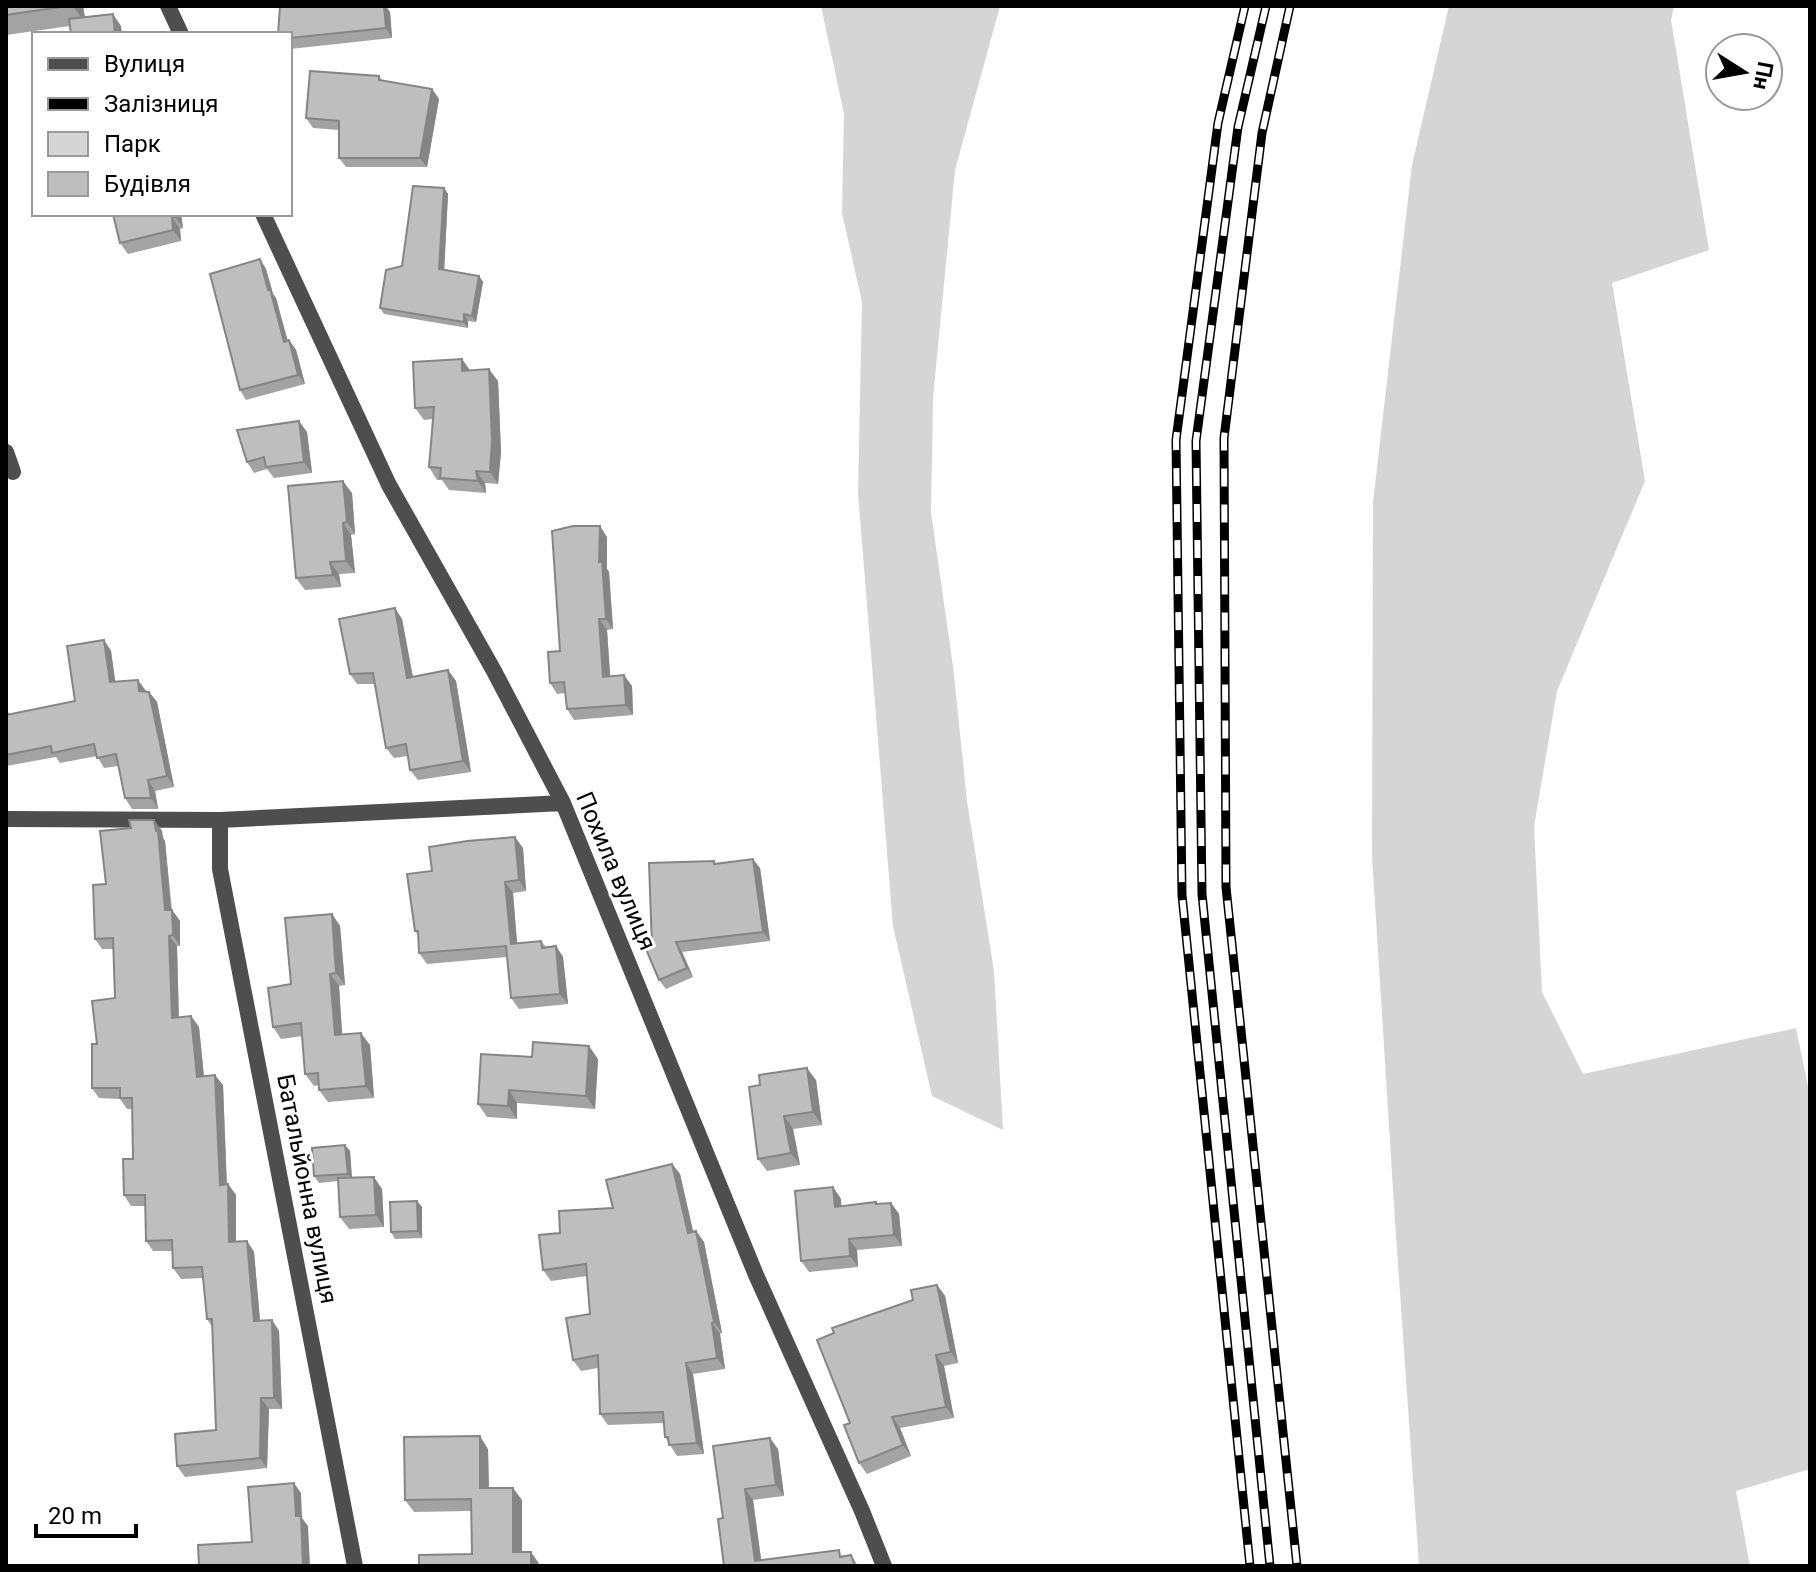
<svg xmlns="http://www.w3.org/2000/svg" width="1816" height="1572" viewBox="0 0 1816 1572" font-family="Roboto,sans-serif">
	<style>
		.green { fill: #d5d5d5 }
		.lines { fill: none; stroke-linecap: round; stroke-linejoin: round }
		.street { stroke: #4e4e4e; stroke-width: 16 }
		.rail-casing { stroke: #000; stroke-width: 9 }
		.rail { stroke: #fff; stroke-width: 6; stroke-dasharray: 18; stroke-linecap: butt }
		.wall { fill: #a3a3a3 }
		.shaded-wall { fill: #858585 }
		.building { fill: #bebebe; stroke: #858585; stroke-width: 2 }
		.labels { text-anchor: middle; stroke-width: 6; stroke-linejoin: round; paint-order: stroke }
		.street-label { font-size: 24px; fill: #000; stroke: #fff }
	</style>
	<rect width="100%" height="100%" fill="#fff"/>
	<!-- green -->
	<path class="green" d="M821,6H1000L955,170L933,398L931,512L953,666L967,801L994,971L1003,1130L932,1096L893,926L858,493L862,302L842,213L844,114Z
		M1449,6H1674L1671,20L1709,250L1612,283L1645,481L1557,691L1534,826L1542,992L1583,1074L1796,1028L1810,1096V1469L1736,1491L1750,1566H1419L1395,1221L1372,856L1373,502L1412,165Z"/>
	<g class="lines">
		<!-- street -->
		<path class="street" d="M168,6L181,34
			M263,214L389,485L494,671L563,803L756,1275L862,1511L884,1566
			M6,452L13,472
			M6,819L220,820L563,803
			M220,820V869L355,1566"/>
		<!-- rail casing -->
		<g class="rail-casing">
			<path id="rail" d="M1245,6L1218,123L1176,440L1182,895L1250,1566
				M1266,6L1238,127L1196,441L1202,894L1270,1566
				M1290,6L1262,133L1224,438L1226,887L1297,1566"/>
		</g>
		<!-- rail -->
		<use href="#rail" class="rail"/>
	</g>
	<!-- wall -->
	<path class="wall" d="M6,6H83L85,18L121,26H70L6,35Z
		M390,12L392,38L290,49V34Z
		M379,76L382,80L432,89L439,99L427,167H346L339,158V130L313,128L306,118Z
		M444,188L448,194L444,269L479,276L483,282L476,322L468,321V328L384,314L380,308Z
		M113,214H181L183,228L180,229L181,241L128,254L120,243Z
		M260,259L266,269L273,294L276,298L288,341L289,340L296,350L305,384L246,400L240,390Z
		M462,359L470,370L498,381L501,452L498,484L485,483L486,493L449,490L442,480H437L429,467L433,419L424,420L415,408Z
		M307,432L312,473L274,478L267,469L254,473L247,462Z
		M352,493L355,534L351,535L355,573L339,574L341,587L305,590L296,578Z
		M607,537V569L609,572L613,629L607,630L610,676L632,686L633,715L574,720L567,709L565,693L557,694L550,683Z
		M402,619L413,677L448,670L456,681L471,772L418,780L410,770L408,756L394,758L386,748L375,684H357L350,674Z
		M104,640L111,651L115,682L149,692L157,702L174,787L155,791L158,809H132L125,798L118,766L104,768L97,756L60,763L56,757L6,766V706L9,714L75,701Z
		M154,820L162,831L163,838L165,841L172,910L180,921V946H177L179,1017L191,1016L199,1027L204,1076L223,1085L227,1184H228L236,1195V1241H247L254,1252L260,1321L272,1320L279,1331L282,1409H269L267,1468L185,1477L177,1466L216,1430L212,1327L207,1319L203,1278L181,1279L173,1268L172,1251H153L146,1241L145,1206H131L124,1195L133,1159L132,1109H127L120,1099L99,1098L92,1088L97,1044L115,998L113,949H102L95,939L106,884L131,828Z
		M523,848L526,891L513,893L517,943L541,941L546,947L556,946L563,957L568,1004L519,1009L511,998L507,957L427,964L419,953L418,935L415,931L432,871Z
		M716,864L760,868L770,941L682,952L693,977L666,989L659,980L652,947Z
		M332,914L340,926L345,985L339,986L342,1034L370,1045L374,1098L328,1102L319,1090V1085L314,1086L305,1074L302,1036L281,1039L273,1027L291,984Z
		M532,1057L598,1059L595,1109L517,1103V1119L487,1117L478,1104Z
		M816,1080L822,1125L793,1129L800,1165L767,1171L758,1159L749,1087Z
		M345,1145L350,1151L352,1178L382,1189L384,1227L349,1229L340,1217L338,1181L319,1183L314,1176Z
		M672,1164L680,1174L693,1232L696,1231L704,1242L722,1333L720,1334L725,1369L693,1374L704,1454L677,1456L665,1437L664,1423L608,1425L600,1414L598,1368L581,1371L573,1360L590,1314L587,1276L551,1281L543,1270L613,1208Z
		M833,1187L841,1199V1206L891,1203L899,1214L902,1246L857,1250L858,1267L809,1272L801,1261Z
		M417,1201L422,1207V1238L395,1239L391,1232Z
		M937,1285L945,1296L958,1363L944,1366L954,1418L900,1428L911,1456L867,1474L859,1463L850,1423L834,1333L913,1300Z
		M488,1449L489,1488L522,1500V1552L540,1565L472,1554L471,1511L414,1512L405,1500Z
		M778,1449L784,1496L753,1500L761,1560L851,1555L858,1566H724L723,1518Z"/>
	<!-- shaded-wall -->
	<path class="shaded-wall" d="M73,6H83L86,24Z
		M384,6H386L390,12L392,38L386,28Z
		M113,14L121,26L122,34H115Z
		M432,89L439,99L427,167L420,158Z
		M444,188L448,194L444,275L439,269Z
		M175,214H181L183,228L175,217Z
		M172,217L180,229L181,241L173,230Z
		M260,259L266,269L273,294L276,298L290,351L284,342Z
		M479,276L483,282L476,322L472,316Z
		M464,314L468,321V328L464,322Z
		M289,340L296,350L305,384L298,375Z
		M462,359L470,371H462Z
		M489,369L498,381L501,452L498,484L490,472Z
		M299,421L307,432L312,473L304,462Z
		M476,471L485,483L486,493L478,481Z
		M343,481L352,493L355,534L347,522Z
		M343,523L351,535L355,573L346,561Z
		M600,526L607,537V569L609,572L613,629L606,619L599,562Z
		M330,562L339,574L341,587L333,575Z
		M395,608L402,619L415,689L407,678Z
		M599,619L607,630L611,688L603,677Z
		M104,640L111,651L117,693L110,682Z
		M448,670L456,681L471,772L463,761Z
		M624,675L632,686L633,715L626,705Z
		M138,680L146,691L147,702L139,691Z
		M149,692L157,702L174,787L167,776Z
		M148,780L155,791L158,809L151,798Z
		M154,820L162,831L163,838L165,841L172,921V910L180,921V946L173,935L165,910Z
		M515,837L523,848L526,891L519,880Z
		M753,859L760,868L770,941L763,932Z
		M505,882L513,893L518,955L511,944Z
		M332,914L340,926L345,985L336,973Z
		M169,936L177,946L179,1029L172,1018Z
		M676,942L682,952L693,977L687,968Z
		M556,946L563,957L568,1004L560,994Z
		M330,974L339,986L343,1047L335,1035Z
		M191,1016L199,1027L205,1088L197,1077Z
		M361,1033L370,1045L374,1098L366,1086Z
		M589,1046L598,1059L595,1109L586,1096Z
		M807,1068L816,1080L822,1125L813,1112Z
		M215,1075L223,1085L227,1195L220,1185Z
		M509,1090L517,1103V1119L508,1106Z
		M784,1116L793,1129L800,1165L791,1153Z
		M345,1145L350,1151L352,1180L348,1174Z
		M672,1164L680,1174L696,1244L688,1233Z
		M374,1177L382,1189L384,1227L376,1215Z
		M228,1184L236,1195V1252L229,1242Z
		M833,1187L841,1199L842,1218L835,1207Z
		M417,1201L422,1207V1238L418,1231Z
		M891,1203L899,1214L902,1246L894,1235Z
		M696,1231L704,1242L722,1333L714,1322Z
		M849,1239L857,1250L858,1267L850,1256Z
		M247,1241L254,1252L261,1332L254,1321Z
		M937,1285L945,1296L958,1363L951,1352Z
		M272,1320L279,1331L282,1409L274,1398Z
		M712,1323L720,1334L725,1369L717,1358Z
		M936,1355L944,1366L954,1418L946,1407Z
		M686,1363L693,1374L704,1454L697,1443Z
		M261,1398L269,1409L267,1468L260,1458Z
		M892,1417L900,1428L911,1456L903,1445Z
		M480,1436L488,1449L489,1501L480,1488Z
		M770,1438L778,1449L784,1496L776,1485Z
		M294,1483L301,1493L302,1518L308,1526L310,1566H303L296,1516Z
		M513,1488L522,1500V1565L513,1552Z
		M745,1489L753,1500L762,1566L755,1561Z
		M531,1552L540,1565V1566H531Z"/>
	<!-- building -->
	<path class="building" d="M6,6H67L6,15Z
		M280,6H384L386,28L290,38V34H278Z
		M113,14L115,34H71L69,19Z
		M310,71L379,76V80L432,89L420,158H339V121L306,118Z
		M413,186L444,188L439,269L479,276L472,316L464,314V322L380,308L386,270L402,266Z
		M113,214H175V217H172L173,230L120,243Z
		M260,259L268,290L270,289L284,342L289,340L298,375L240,390L210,274Z
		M462,359V371L489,369L492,440L490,472L476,471L478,481L440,478L441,468L429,467L434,407L415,408L413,362Z
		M299,421L304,462L266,467L264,457L247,462L237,430Z
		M343,481L347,522L343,523L346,561L330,562L333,575L296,578L288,486Z
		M573,526H600L599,562L602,561L606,619H599L603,677L624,675L626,705L567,709L564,682L550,683L548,652L560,651L552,531Z
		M395,608L407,678L448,670L463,761L410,770L406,744L386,748L373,673L350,674L339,619Z
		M104,640L110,682L138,680L139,691L149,692L167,776L148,780L151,798H125L116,754L97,758L94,744L52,753L51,746L6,755V715L75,701L67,646Z
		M129,820H154L156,831H158L165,910H172L173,935L169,936L172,1018L191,1016L197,1077L215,1075L220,1185L228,1184L229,1242L247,1241L254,1321L272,1320L274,1398H261L260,1458L177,1466L175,1434L216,1430L212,1319H207L202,1267L173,1268L172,1240L146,1241L145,1195H124L123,1159H133L132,1098H120V1088H92V1044H97L92,1001L115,998L113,938L95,939L93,885L106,884L100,831L131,828Z
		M515,837L519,880L505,882L511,944L541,941L542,948L556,946L560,994L511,998L506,946L419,953L418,931H415L407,874L432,871L429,847L467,841Z
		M753,859L763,932L676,942L687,968L659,980L646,949L652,947L649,863L714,861V864Z
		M332,914L336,973L330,974L335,1035L361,1033L366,1086L319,1090L318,1073L305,1074L301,1023L273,1027L268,988L291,984L285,918Z
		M533,1042L589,1046L586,1096L509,1090L508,1106L478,1104L481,1054L532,1057Z
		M807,1068L813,1112L784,1116L791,1153L758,1159L749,1087L760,1085L759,1075Z
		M345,1145L348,1174L314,1176L312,1148Z
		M672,1164L688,1233L696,1231L714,1322L712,1323L717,1358L686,1363L697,1443L669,1445L668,1437H665L663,1412L600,1414L598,1355L573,1360L566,1318L590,1314L586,1264L543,1270L539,1235L560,1233L559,1211L613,1208L606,1180Z
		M374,1177L376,1215L340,1217L338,1178Z
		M833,1187L835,1207L876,1202V1204L891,1203L894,1235L849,1239L850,1256L801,1261L795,1191Z
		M417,1201L418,1231L391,1232L390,1202Z
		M937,1285L951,1352L936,1355L946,1407L892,1417L903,1445L859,1463L844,1425L850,1423L817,1340L834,1333L832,1328L913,1300L911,1290Z
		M480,1436V1488H513V1552H531V1566H419V1555L472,1554L471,1499L405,1500L404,1437Z
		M770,1438L776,1485L745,1489L755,1561L839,1550L840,1557L851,1555L855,1566H724L718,1519L723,1518L713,1446Z
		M294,1483L296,1516H301L303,1566H199L198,1545L252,1542L248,1487Z"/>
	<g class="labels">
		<!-- street labels -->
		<g class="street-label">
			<text transform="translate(616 871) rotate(67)" y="8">Похила вулиця</text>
			<text transform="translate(307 1189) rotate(79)" y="8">Батальйонна вулиця</text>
		</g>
	</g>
	<!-- border -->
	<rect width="1816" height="1572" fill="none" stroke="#000000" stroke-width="16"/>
	<!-- legend -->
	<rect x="32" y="32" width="260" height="184" fill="#ffffff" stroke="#999999" stroke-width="2"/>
	<rect x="48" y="58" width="40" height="12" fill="#4e4e4e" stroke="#999999" stroke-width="2"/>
	<text x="104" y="72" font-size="24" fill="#000000">Вулиця</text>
	<rect x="48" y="98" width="40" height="12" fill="#000000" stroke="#999999" stroke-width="2"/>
	<text x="104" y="112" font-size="24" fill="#000000">Залізниця</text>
	<rect x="48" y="132" width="40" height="24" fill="#d5d5d5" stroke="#999999" stroke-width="2"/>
	<text x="104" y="152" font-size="24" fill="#000000">Парк</text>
	<rect x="48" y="172" width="40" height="24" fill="#bebebe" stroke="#999999" stroke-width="2"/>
	<text x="104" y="192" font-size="24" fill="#000000">Будівля</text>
	<!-- north arrow -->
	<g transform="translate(1744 72) rotate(101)"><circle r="38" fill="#ffffff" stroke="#999999" stroke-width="2"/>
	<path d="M0-6L14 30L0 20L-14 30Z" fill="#000000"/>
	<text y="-12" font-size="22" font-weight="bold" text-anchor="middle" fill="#000000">Пн</text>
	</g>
	<!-- scale -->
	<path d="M36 1524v12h100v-12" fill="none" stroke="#000000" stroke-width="4"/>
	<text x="48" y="1524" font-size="24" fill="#000000" stroke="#ffffff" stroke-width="6" paint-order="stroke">20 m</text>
</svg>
